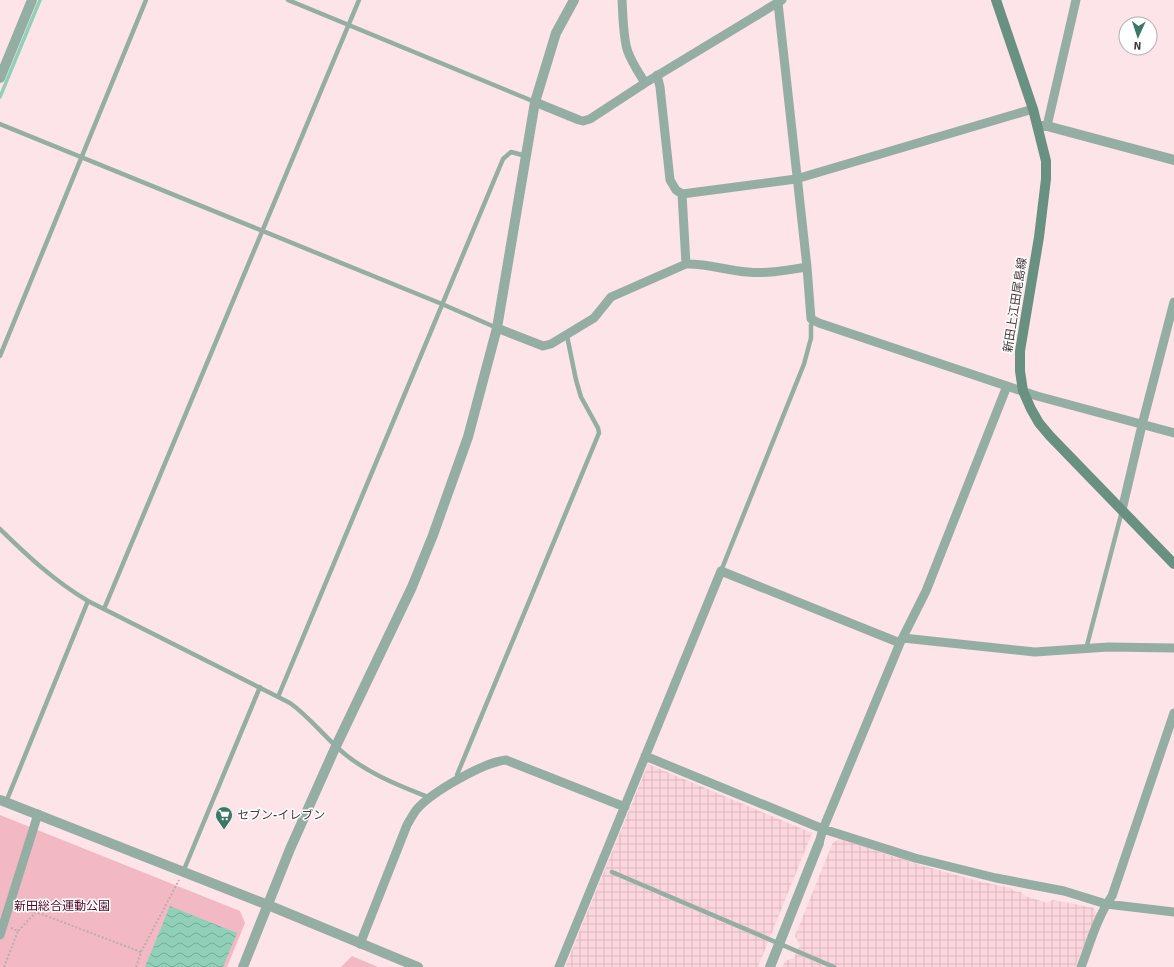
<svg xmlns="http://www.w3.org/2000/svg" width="1174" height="967" viewBox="0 0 1174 967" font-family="Signika,'Noto Sans JP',sans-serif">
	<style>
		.industrial { fill: url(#industrial-grid) }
		.park { fill: #f2b9c4 }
		.water { fill: url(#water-waves) }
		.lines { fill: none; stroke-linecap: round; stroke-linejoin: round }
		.stream { stroke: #90d0b8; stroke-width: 3.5 }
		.path { stroke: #bfabae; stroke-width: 2; stroke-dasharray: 2 2; stroke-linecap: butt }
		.service { stroke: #94aea4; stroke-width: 4.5 }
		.minor { stroke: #94aea4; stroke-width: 9 }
		.tertiary { stroke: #94aea4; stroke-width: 10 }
		.secondary { stroke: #699182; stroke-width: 10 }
		.labels { text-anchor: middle; stroke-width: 3; stroke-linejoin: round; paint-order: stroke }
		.street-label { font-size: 12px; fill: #45393c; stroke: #fff }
		.poi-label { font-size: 12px; fill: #45393c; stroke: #fff; text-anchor: start }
		.park-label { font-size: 12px; fill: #510923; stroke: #fff }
	</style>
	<defs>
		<pattern id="industrial-grid" width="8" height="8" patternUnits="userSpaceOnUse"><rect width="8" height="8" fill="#fcd5dd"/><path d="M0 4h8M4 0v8" fill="none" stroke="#d9b8bf"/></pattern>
		<pattern id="water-waves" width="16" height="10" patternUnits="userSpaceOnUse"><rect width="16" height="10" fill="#90d0b8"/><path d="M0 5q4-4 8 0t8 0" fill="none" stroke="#77aa97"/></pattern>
	</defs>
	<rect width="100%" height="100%" fill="#fce4e8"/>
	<!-- industrial -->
	<path class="industrial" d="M648,764L812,833L758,967H565Z
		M840,839L927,867L982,882L1011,888L1013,891L1021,892L1025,896L1047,903L1053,900L1094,908L1097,914L1075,967H782L785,961L794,958L800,945L795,936L833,842Z"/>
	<!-- park -->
	<path class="park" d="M0,815L240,911L245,923L227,967H0Z
		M352,956L378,967H341Z"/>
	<!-- water -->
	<path class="water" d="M170,906L237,933L223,967H145Z"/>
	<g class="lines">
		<!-- stream -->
		<path class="stream" d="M0,97L40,0"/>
		<!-- path -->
		<path class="path" d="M11,928L18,931L36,912L141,952
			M4,967L18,931
			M136,967L141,952L179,880"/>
		<!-- service -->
		<path class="service" d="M288,0L535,102
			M0,124L442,304L497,328
			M0,356L146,0
			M0,529C29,557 53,580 88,601L290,703C311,718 326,739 346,755C371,775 401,786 430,798
			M721,571L804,364L811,338V325L814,321
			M104,609L359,0
			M1086,649L1122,511
			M278,697L503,159L511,152L526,156
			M458,779L457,775L459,770L599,433L598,428L581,397L576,380L567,336
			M6,802L88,601
			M183,872L260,687
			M612,872L834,967"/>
		<!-- minor -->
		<path class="minor" d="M622,0C623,15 623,39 628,52C632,63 639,73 645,83
			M778,3L807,267L811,319L819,323L1037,396L1174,433
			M657,75L660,87L670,180L676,190L682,194L796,179L1033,109
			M535,102L579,120L583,121L590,119L645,83L782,0
			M1047,126L1076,0
			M682,194L686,264
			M497,328L543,346L551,344L594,318L611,297L686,264C707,263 727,271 748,272C768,274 788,270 807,267
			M1122,510L1142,425L1174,302
			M903,638L1035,652L1108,647L1174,648
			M645,756L823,829L915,858L996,878L1064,891L1106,904L1174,912
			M819,843L823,829L900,643L926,591L1007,386
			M0,935L38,814
			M360,944L407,825C410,820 413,814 417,809C432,792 484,762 506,760L625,807
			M559,967L721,571L900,643
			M1081,967C1090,944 1097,917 1112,896L1174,713"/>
		<!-- tertiary -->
		<path class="tertiary" d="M0,78L32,0
			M1038,126H1047L1174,160
			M0,800L268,905L418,967
			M243,967L290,849L336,746L412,587L433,535L468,437L497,328L535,102L556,33L574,0
			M770,967L819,843"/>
		<!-- secondary -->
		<path class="secondary" d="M996,0L1033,109L1046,161V179L1039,237L1020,351V371L1023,391L1031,409L1039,423L1050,436L1174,564"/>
	</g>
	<!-- icons -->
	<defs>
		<g id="supermarket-pin" transform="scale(0.9)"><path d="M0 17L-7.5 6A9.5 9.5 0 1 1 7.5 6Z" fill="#3c7964" stroke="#fff"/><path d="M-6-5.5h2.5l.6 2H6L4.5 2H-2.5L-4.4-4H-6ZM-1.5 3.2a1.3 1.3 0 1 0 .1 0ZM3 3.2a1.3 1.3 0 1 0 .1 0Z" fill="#fff"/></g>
	</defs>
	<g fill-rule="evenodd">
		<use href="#supermarket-pin" x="224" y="815"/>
	</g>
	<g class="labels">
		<!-- street labels -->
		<g class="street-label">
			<text transform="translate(1015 305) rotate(-81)" y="4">新田上江田尾島線</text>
		</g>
		<!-- poi labels -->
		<g class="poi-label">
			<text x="237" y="819">セブン-イレブン</text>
		</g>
		<!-- park labels -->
		<g class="park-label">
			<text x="62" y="910">新田総合運動公園</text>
		</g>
	</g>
	<!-- north arrow -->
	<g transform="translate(1138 36) rotate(183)"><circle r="19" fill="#ffffff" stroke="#b5b0b1"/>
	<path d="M0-3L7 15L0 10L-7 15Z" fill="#3c7964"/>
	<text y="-6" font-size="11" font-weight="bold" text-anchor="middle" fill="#45393c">N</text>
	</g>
</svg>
